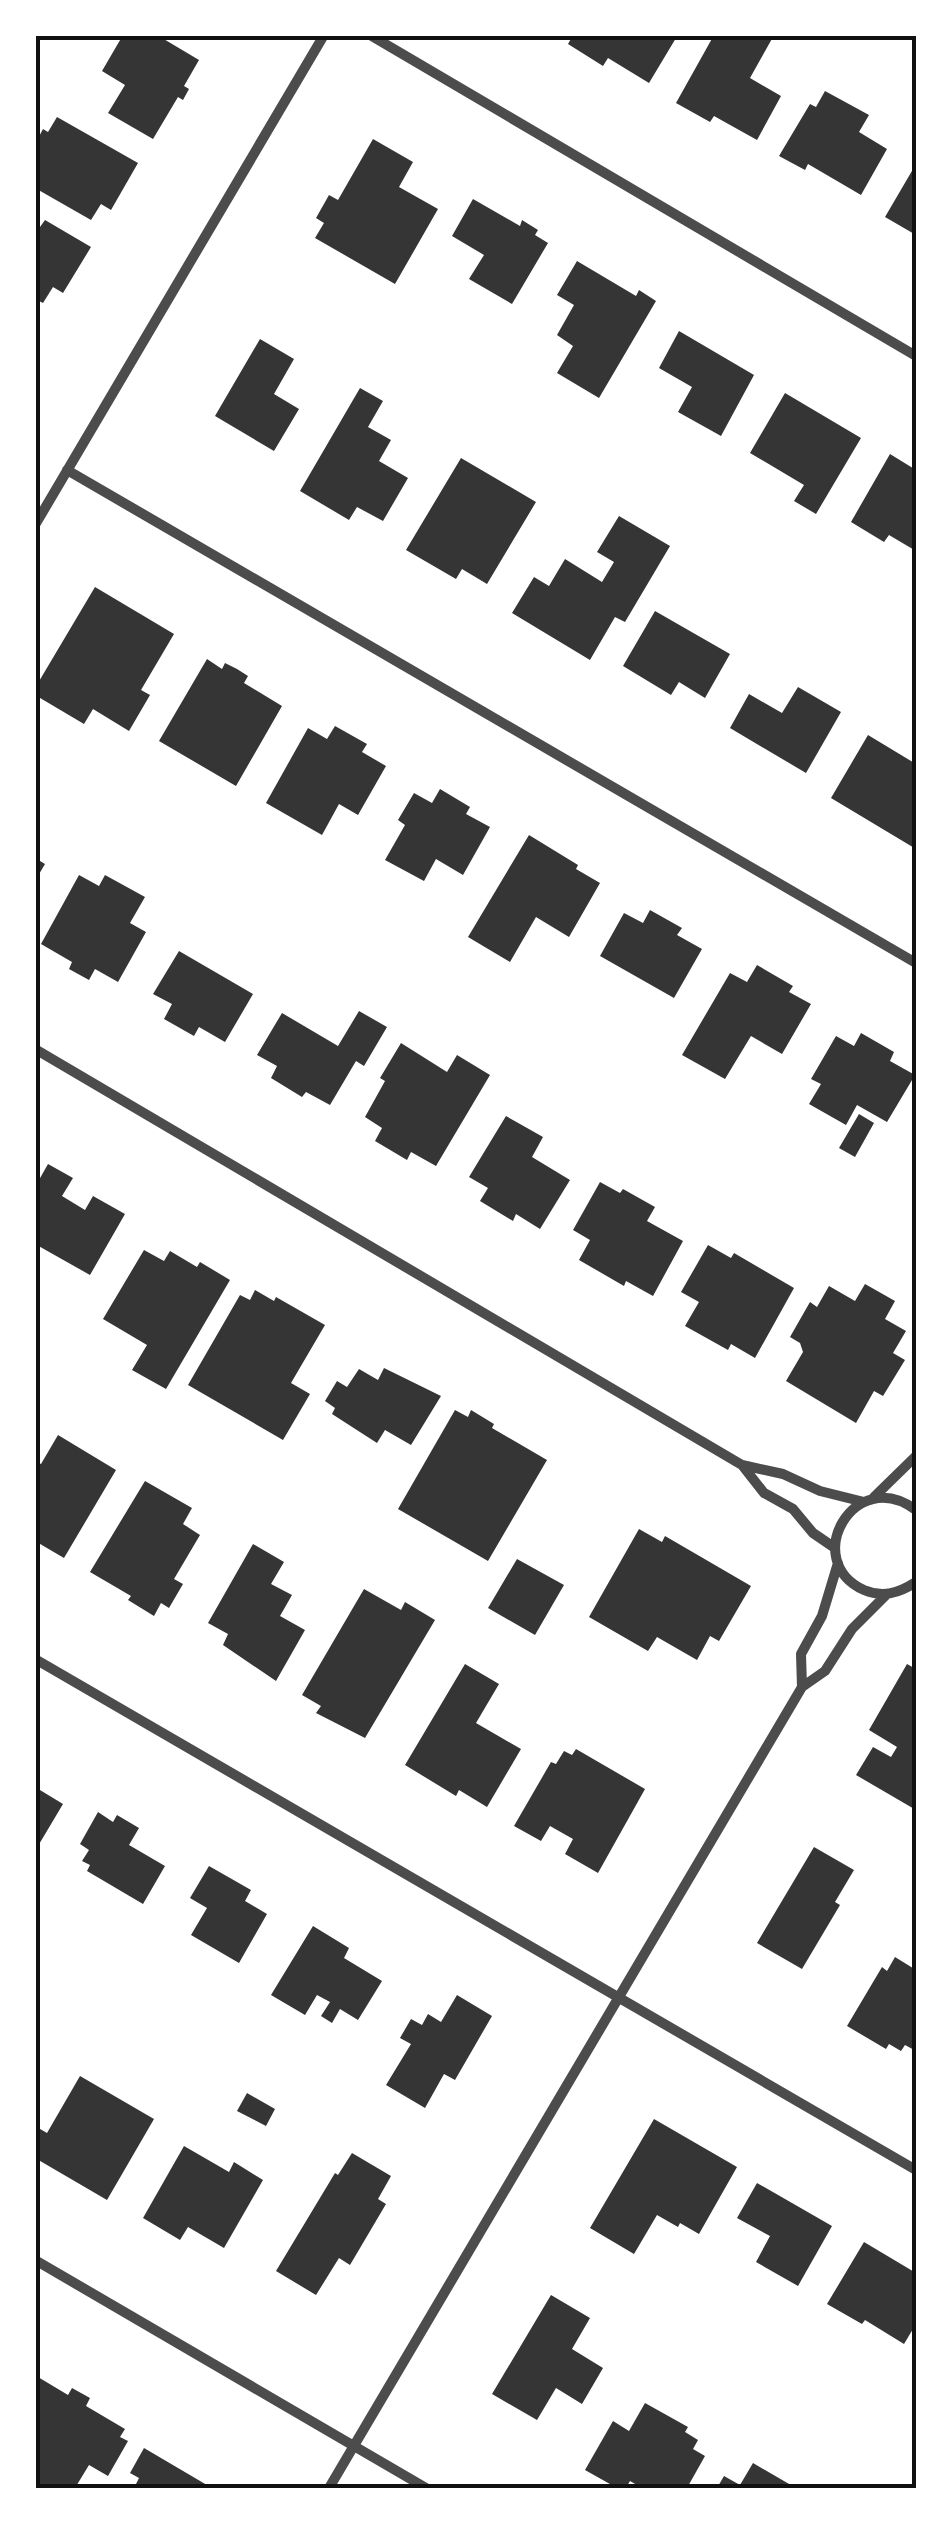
<svg xmlns="http://www.w3.org/2000/svg" width="951" height="2523" viewBox="0 0 951 2523" font-family="Poppins,sans-serif">
	<style>
		.building { fill: #353535 }
		.lines { fill: none; stroke-linecap: round; stroke-linejoin: round }
		.minor { stroke: #4c4c4c; stroke-width: 10 }
		.neatline { fill: none; stroke: #111; stroke-width: 4 }
	</style>
	<rect width="100%" height="100%" fill="#fff"/>
	<!-- building -->
	<path class="building" d="M123,35H147L153,38L157,35L199,60L184,86L189,89L183,100L178,97L153,139L108,113L125,85L102,71Z
		M573,35H672L676,38L649,83L608,58L603,66L568,44Z
		M714,35L773,37L750,78L781,96L757,140L714,116L710,122L676,103Z
		M825,91L869,115L859,132L887,149L861,195L808,164L805,170L779,156L810,104L816,107Z
		M57,117L138,163L111,210L101,204L91,220L35,188V144L43,129L48,132Z
		M373,139L413,162L399,187L438,209L395,284L315,238L324,223L316,218L329,195L338,200Z
		M916,164V235L885,217Z
		M473,199L520,226L522,220L538,230L535,235L548,243L512,304L469,279L484,255L452,236Z
		M45,220L91,247L63,293L53,287L43,303L35,299V234Z
		M577,261L636,296L639,290L656,301L599,398L557,373L573,346L557,335L574,305L557,295Z
		M679,331L754,375L721,436L678,412L692,387L659,368Z
		M260,339L294,359L274,394L299,409L274,451L215,416Z
		M360,388L383,401L368,427L391,440L379,461L408,478L383,521L357,507L349,520L300,491Z
		M785,393L861,438L816,514L794,501L804,485L750,453Z
		M890,454L916,470V551L889,535L884,542L851,522Z
		M461,458L536,502L487,584L462,569L456,579L406,550Z
		M619,516L670,546L625,622L615,617L590,660L512,613L534,577L549,586L565,559L602,582L614,562L597,552Z
		M95,587L174,634L141,690L150,695L129,731L93,709L84,724L35,695V688Z
		M655,611L730,654L705,698L679,682L671,695L623,666Z
		M207,659L222,669L225,663L237,669L248,676L244,683L282,706L236,786L159,741Z
		M798,687L841,712L806,773L730,728L749,694L782,713Z
		M335,726L367,744L362,752L386,766L358,815L339,804L322,835L266,803L308,728L327,739Z
		M868,735L916,764V849L831,798Z
		M440,789L470,807L466,814L490,827L463,875L436,859L424,881L385,860L405,825L398,820L414,793L432,803Z
		M529,835L578,865L576,869L600,883L569,937L536,917L510,962L468,937Z
		M35,858L45,864L35,881Z
		M79,875L99,886L105,875L145,897L130,923L146,932L118,982L95,969L89,980L69,969L72,962L41,944Z
		M650,910L682,928L677,935L702,949L674,998L600,956L624,913L643,923Z
		M179,951L253,994L225,1042L199,1027L194,1036L164,1019L172,1004L153,994Z
		M757,965L793,986L789,992L811,1004L782,1054L751,1036L725,1079L682,1055L730,973L747,982Z
		M359,1011L387,1027L364,1066L356,1061L330,1105L306,1092L302,1097L271,1078L277,1066L257,1055L282,1013L338,1046Z
		M861,1033L894,1052L890,1061L915,1075L887,1122L857,1105L846,1125L809,1104L821,1084L811,1079L836,1036L854,1046Z
		M401,1043L447,1072L457,1055L490,1075L436,1166L411,1152L407,1160L375,1141L382,1128L365,1117L385,1081L380,1078Z
		M859,1114L874,1123L855,1157L839,1148Z
		M506,1116L543,1137L532,1157L570,1180L540,1229L516,1214L513,1221L480,1201L488,1188L469,1177Z
		M48,1164L73,1178L62,1196L85,1210L93,1196L125,1214L90,1275L35,1244V1187Z
		M600,1182L620,1193L623,1189L655,1207L647,1221L683,1241L653,1296L626,1281L624,1286L579,1260L590,1240L573,1230Z
		M708,1245L731,1258L734,1253L794,1288L755,1358L731,1344L728,1350L685,1326L699,1302L681,1292Z
		M144,1250L164,1261L170,1251L197,1267L200,1262L230,1280L166,1389L132,1370L147,1345L103,1319Z
		M865,1284L895,1301L885,1319L906,1331L893,1353L905,1360L883,1396L874,1391L856,1423L786,1381L803,1352L800,1343L790,1337L810,1302L817,1307L829,1286L855,1301Z
		M255,1290L274,1301L276,1297L325,1325L291,1383L310,1394L283,1440L188,1385L240,1295L250,1300Z
		M384,1368L441,1396L411,1445L385,1430L377,1443L332,1414L335,1408L325,1401L337,1381L347,1387L359,1369L378,1380Z
		M455,1410L468,1417L471,1410L494,1424L492,1428L547,1460L488,1561L398,1509Z
		M58,1435L116,1470L64,1558L35,1541L38,1537L35,1536V1461L41,1464Z
		M145,1481L192,1508L183,1524L200,1535L174,1579L183,1584L169,1608L161,1603L154,1616L128,1600L131,1596L90,1572Z
		M639,1529L662,1542L665,1536L751,1586L719,1641L710,1636L697,1660L657,1637L648,1651L589,1617Z
		M253,1544L284,1562L271,1584L292,1595L280,1616L305,1630L276,1681L223,1645L228,1634L208,1623Z
		M517,1559L564,1585L535,1635L488,1608Z
		M364,1589L401,1610L405,1602L435,1620L365,1738L316,1713L321,1706L302,1695Z
		M465,1664L499,1684L476,1723L521,1749L487,1807L459,1790L456,1796L405,1765Z
		M907,1664L916,1669V1810L856,1775L873,1747L891,1757L897,1747L869,1730Z
		M576,1749L645,1789L598,1873L565,1854L573,1839L550,1826L541,1841L514,1826L551,1762L556,1764L564,1751L572,1755Z
		M35,1787L63,1804L38,1846L35,1844Z
		M98,1812L113,1822L117,1815L139,1828L129,1845L165,1866L143,1904L87,1871L90,1865L82,1861L89,1850L80,1844Z
		M814,1847L854,1870L835,1902L840,1905L802,1969L757,1943Z
		M209,1866L251,1890L245,1901L267,1914L239,1963L191,1935L207,1908L190,1898Z
		M313,1926L349,1948L344,1958L382,1981L358,2020L340,2009L332,2023L321,2016L330,2002L317,1995L305,2015L271,1995Z
		M895,1957L916,1970V2051L905,2045L901,2051L889,2044L886,2049L847,2026L882,1967L887,1971Z
		M457,1995L492,2016L455,2080L444,2074L425,2108L386,2085L411,2044L400,2038L411,2019L422,2025L428,2014L441,2022Z
		M80,2076L154,2119L107,2200L35,2158L38,2149L35,2148V2126L47,2133Z
		M247,2093L275,2109L266,2126L237,2111Z
		M654,2119L737,2167L699,2234L680,2223L678,2227L657,2215L634,2254L590,2228Z
		M184,2146L229,2172L234,2162L263,2180L224,2248L188,2227L180,2240L143,2218Z
		M352,2153L391,2176L378,2199L386,2204L350,2265L339,2258L316,2295L276,2271L335,2173L338,2175Z
		M757,2183L832,2226L798,2286L756,2262L770,2236L737,2218Z
		M864,2242L916,2273V2324L904,2344L865,2320L862,2324L827,2304Z
		M551,2295L590,2318L572,2349L603,2368L582,2404L556,2388L537,2420L492,2394Z
		M38,2377L68,2395L72,2388L90,2398L86,2406L125,2429L120,2437L128,2441L108,2476L89,2465L75,2488H35V2382Z
		M645,2403L688,2427L685,2432L698,2440L693,2449L705,2456L687,2488H642L630,2481L626,2488H617L585,2470L613,2421L629,2431Z
		M144,2448L212,2488H134L139,2478L130,2473Z
		M753,2463L796,2488H717L724,2476L740,2485Z"/>
	<g class="lines">
		<!-- minor -->
		<path class="minor" d="M370,35L916,356
			M67,470L916,963
			M35,525L324,35
			M35,1049L742,1465L783,1474L820,1491L864,1502
			M742,1465L764,1493L793,1509L813,1533L835,1548
			M874,1497L916,1456
			M916,1510C854,1464 800,1561 864,1590C883,1598 899,1593 916,1582
			M35,1659L916,2170
			M802,1687L801,1654L822,1616L838,1563
			M35,2260L426,2488
			M329,2488L802,1687L825,1671L852,1629L887,1594"/>
	</g>
	<!-- border -->
	<rect width="951" height="2523" fill="none" stroke="#ffffff" stroke-width="75"/>
	<rect x="38" y="38" width="876" height="2448" class="neatline"/>
</svg>
